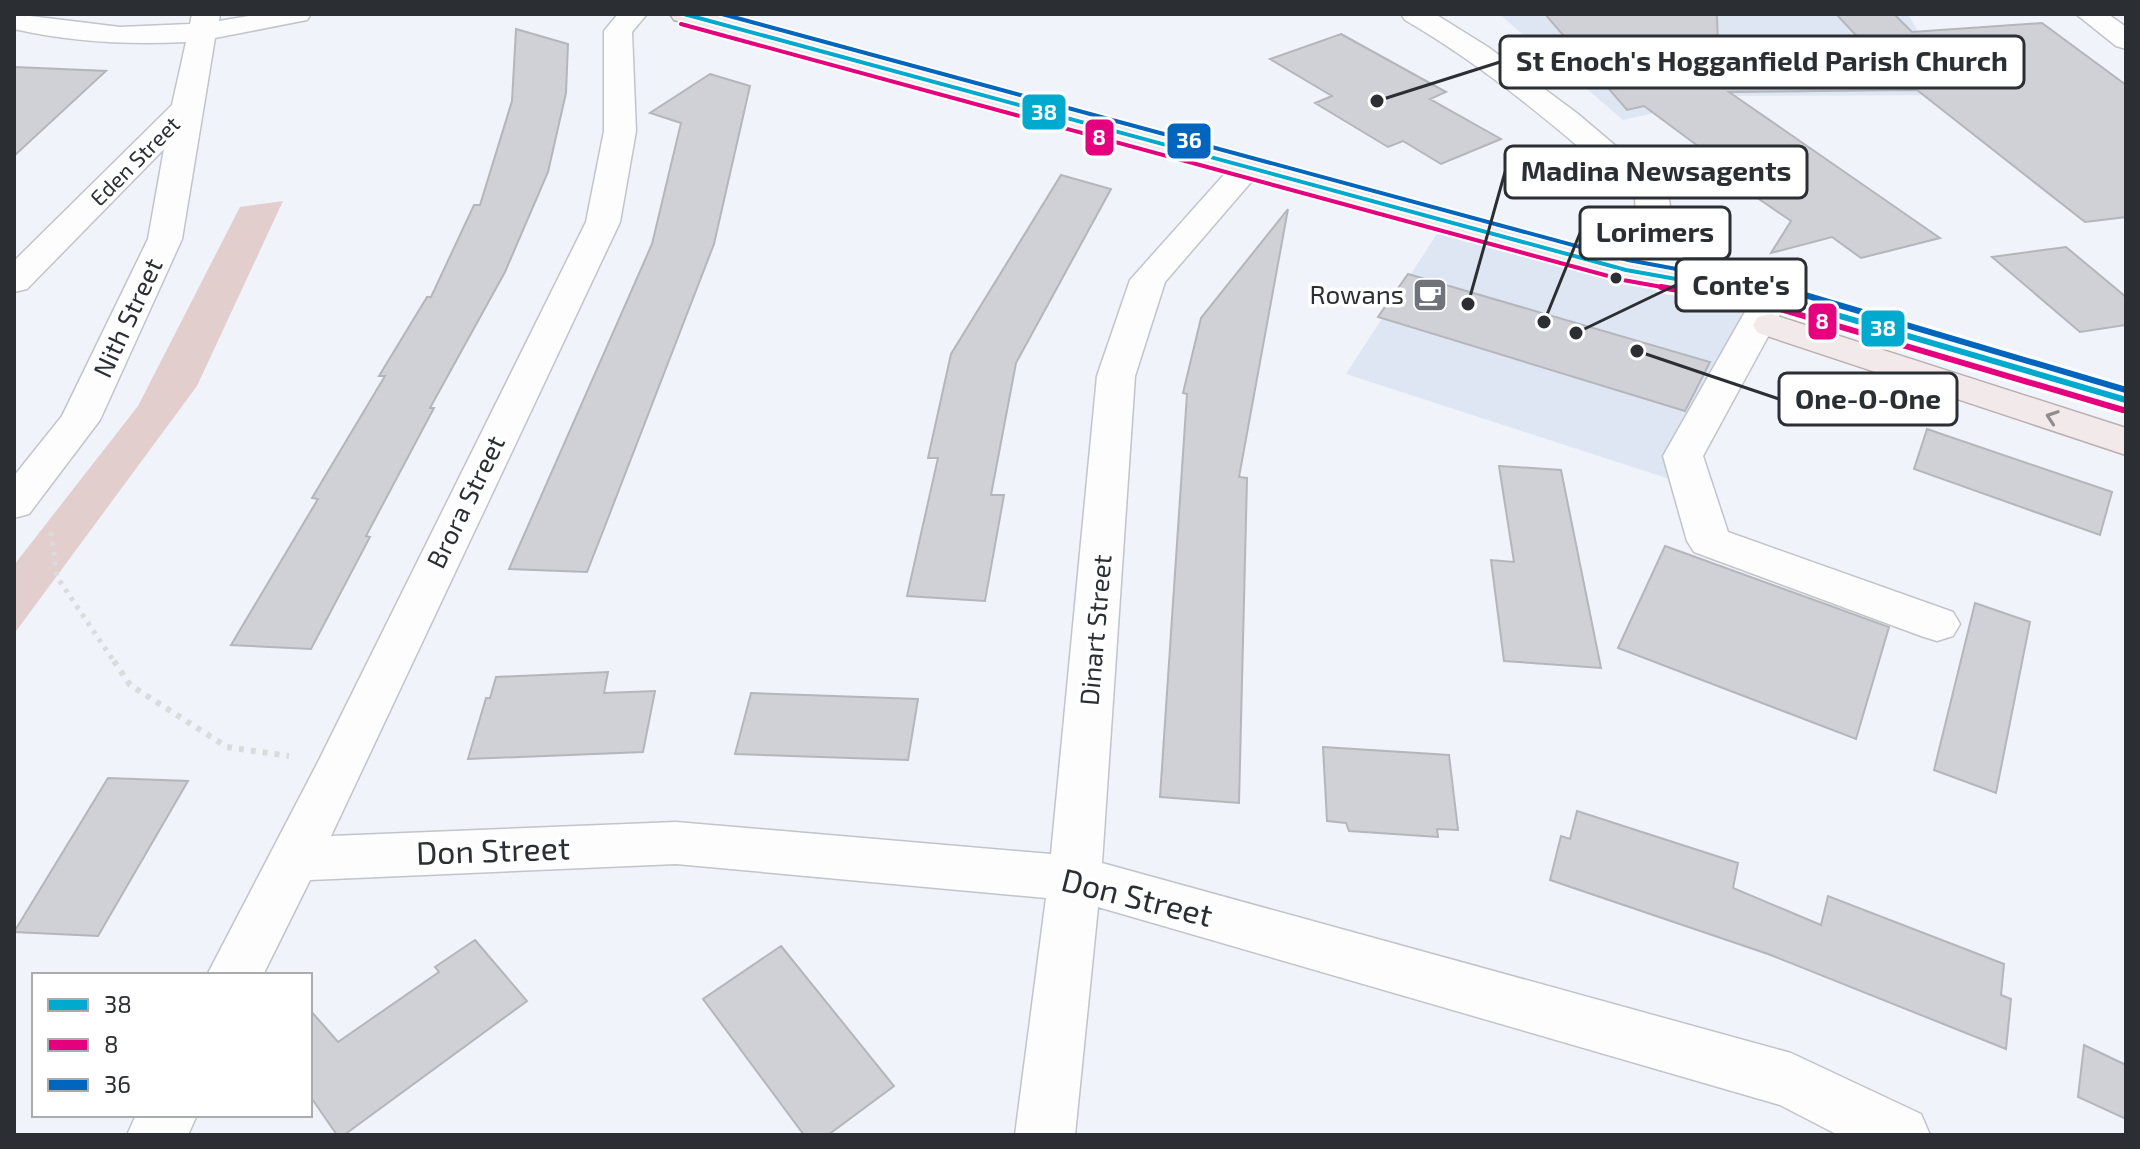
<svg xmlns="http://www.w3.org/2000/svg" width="2140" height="1149" viewBox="0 0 2140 1149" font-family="'Exo 2',sans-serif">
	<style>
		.built { fill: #dfe6f3 }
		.forest { fill: #e3cece }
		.building { fill: #cfd1d7; stroke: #b4b6bb; stroke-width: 2 }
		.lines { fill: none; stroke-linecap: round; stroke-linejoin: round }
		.minor-casing { stroke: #c1c4c9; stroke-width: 3 }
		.major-casing { stroke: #bbafb1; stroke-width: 3 }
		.path-far1 { stroke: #dadbdd; stroke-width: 5; stroke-dasharray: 4 6; stroke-linecap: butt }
		.path { stroke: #dadbdd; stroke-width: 6; stroke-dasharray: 5 7; stroke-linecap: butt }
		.minor { fill: #fdfdfe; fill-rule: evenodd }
		.major { fill: #f1e9ea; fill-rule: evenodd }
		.bus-1-far1-casing { stroke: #fff; stroke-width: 8 }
		.bus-1-casing { stroke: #fff; stroke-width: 12 }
		.bus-2-far1-casing { stroke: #fff; stroke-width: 8 }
		.bus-2-casing { stroke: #fff; stroke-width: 12 }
		.bus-3-far1-casing { stroke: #fff; stroke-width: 8 }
		.bus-3-casing { stroke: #fff; stroke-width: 12 }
		.bus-1-far1 { stroke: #00a9ce; stroke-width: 4 }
		.bus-1 { stroke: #00a9ce; stroke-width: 6 }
		.bus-2-far1 { stroke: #e5007d; stroke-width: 4 }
		.bus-2 { stroke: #e5007d; stroke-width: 6 }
		.bus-3-far1 { stroke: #0065bd; stroke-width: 4 }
		.bus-3 { stroke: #0065bd; stroke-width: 6 }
		.oneway { stroke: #8e8c8e }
		.bus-dot { fill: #2b2e33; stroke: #fff; stroke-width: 3 }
		.labels { text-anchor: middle; stroke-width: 7; stroke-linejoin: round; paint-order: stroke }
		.far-street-label { font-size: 22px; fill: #2b2e33; stroke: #fff }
		.poi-label { font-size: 26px; fill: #2b2e33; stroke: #fff; text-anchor: end }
		.street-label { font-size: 26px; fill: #2b2e33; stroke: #fff }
		.near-street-label { font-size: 32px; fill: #2b2e33; stroke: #fff }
		.leader { fill: none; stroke: #2b2e33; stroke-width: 3 }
		.callout-dot { fill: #2b2e33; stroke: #fff; stroke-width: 3 }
		.callout { fill: #fff; stroke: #2b2e33; stroke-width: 3 }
		.callout-label { font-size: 28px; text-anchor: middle; font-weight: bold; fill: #2b2e33 }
		.line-badge { stroke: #fff; stroke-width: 3 }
		.badge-label { font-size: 22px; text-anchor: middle; font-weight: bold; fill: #fff }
	</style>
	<rect width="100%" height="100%" fill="#f0f3fa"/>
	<!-- built -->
	<path class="built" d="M1499,14H1908L1917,30L1995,95L1731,96L1623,120Z
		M1444,223L1753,303L1685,484L1346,374Z"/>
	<!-- forest -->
	<path class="forest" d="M283,201L197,386L14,634V565L138,406L240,207Z"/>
	<!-- building -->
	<path class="building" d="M1545,14H1717L1718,48H1868L1836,14H1894L1912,32L2042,23L2126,85V217L2085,222L1917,90L1729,92L1940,238L1861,258L1832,237L1771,253L1791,221L1756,197L1764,195L1644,106L1627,110Z
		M516,29L568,44L566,93L548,172L505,272L430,408H434L366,536L370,537L311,649L231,645L318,499L312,498L385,376H379L427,297H431L474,205H480L512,101Z
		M1341,34L1446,92L1430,99L1501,139L1441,164L1403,141L1388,147L1315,103L1332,96L1270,59Z
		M14,67L106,71L14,156Z
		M710,74L750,86L714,244L605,526L587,572L509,569L652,244L681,123L650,113Z
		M1061,175L1111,189L1016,363L991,495H1004L985,601L907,596L938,458H928L951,354Z
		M1288,209L1239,477L1247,478L1239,803L1160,797L1187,394L1183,393L1201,318Z
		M2066,247L2126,297V325L2080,332L1992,257Z
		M1408,274L1710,362L1685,411L1378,317Z
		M1927,429L2112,492L2100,535L1914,469Z
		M1499,466L1561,470L1601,668L1504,661L1491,560L1514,562Z
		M1665,546L1889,627L1856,739L1618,648Z
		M1975,603L2030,622L1996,793L1934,770Z
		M608,672L604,693L655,691L643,752L468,759L486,698H490L496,677Z
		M751,693L918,699L908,760L735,754Z
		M1323,747L1449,755L1458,830L1437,829L1438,837L1349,831L1346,823L1327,821Z
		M108,778L188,781L98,936L14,932Z
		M1577,811L1738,863L1733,888L1821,925L1828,896L2004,964L2001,995L2011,999L2006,1049L1768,954L1550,880L1561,836L1570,839Z
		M475,940L527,1001L344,1135H337L310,1096V1010L338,1042L439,972L435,967Z
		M781,946L894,1086L828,1135H804L703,999Z
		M2084,1045L2126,1065V1119L2078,1097Z"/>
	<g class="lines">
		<!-- minor casing -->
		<g class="minor-casing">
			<path id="minor" d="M14,14L120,27L190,24L192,14H220L219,21L261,14H311L307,20L215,38L182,239L100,420L29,514L14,518V476L62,416L148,239L164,149L27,289L14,292V261L172,105L186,42C127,45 72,42 14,29Z
				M618,14H647L632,32L636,131L620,222L331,836L676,822L1051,854L1097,376L1130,280L1237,160L1248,157L1259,160L1264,167L1165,282L1135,376L1102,863L1791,1053L1921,1114L1930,1135H1838L1780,1105L1098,907L1075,1135H1015L1046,898L676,864L310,880L263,975H207L318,762L586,222L604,131V31Z
				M1401,14H1435L1488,47L1578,114L1663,186C1683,216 1656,253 1638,277L1626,281L1614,277L1608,270L1636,224L1635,196C1562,131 1489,69 1405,20Z
				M2076,14H2108L2126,27V49L2116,46Z
				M1772,285L1785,288L1790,296L1703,456L1728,532L1953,612L1960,624L1953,636L1937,641L1921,636L1694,552L1687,541L1663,456L1754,296L1759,288Z
				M136,1115H197L188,1135H127Z"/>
		</g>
		<!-- major casing -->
		<g class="major-casing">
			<path id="major" d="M670,14H716L1629,260L1785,288L2126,387V412L1769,306L1614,277L674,20Z
				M1771,314L2126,428V455L1758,333L1753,325L1758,317Z"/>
		</g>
		<!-- path-far1 -->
		<path class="path-far1" d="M51,532L57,577L115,663"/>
		<!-- path -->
		<path class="path" d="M114,661L130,685L227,747L289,756"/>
		<!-- minor -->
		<use href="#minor" class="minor"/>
		<!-- major -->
		<use href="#major" class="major"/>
		<!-- bus-1-far1 casing -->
		<g class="bus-1-far1-casing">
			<path id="bus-1-far1" d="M684,14L1626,270L1732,289"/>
		</g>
		<!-- bus-1 casing -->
		<g class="bus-1-casing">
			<path id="bus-1" d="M1720,287L1772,296L2126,400"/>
		</g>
		<!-- bus-2-far1 casing -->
		<g class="bus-2-far1-casing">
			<path id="bus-2-far1" d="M681,24L1623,280L1673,289"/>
		</g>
		<!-- bus-2 casing -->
		<g class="bus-2-casing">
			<path id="bus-2" d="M1661,287L1770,306L2123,410"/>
		</g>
		<!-- bus-3-far1 casing -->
		<g class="bus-3-far1-casing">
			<path id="bus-3-far1" d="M722,14L1628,260L1784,289"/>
		</g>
		<!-- bus-3 casing -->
		<g class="bus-3-casing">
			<path id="bus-3" d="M1778,287L2126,390"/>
		</g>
		<!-- bus-1-far1 -->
		<use href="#bus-1-far1" class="bus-1-far1"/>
		<!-- bus-1 -->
		<use href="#bus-1" class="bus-1"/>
		<!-- bus-2-far1 -->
		<use href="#bus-2-far1" class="bus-2-far1"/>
		<!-- bus-2 -->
		<use href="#bus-2" class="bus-2"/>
		<!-- bus-3-far1 -->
		<use href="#bus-3-far1" class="bus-3-far1"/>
		<!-- bus-3 -->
		<use href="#bus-3" class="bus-3"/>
	</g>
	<!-- one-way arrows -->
	<defs><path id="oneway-chevron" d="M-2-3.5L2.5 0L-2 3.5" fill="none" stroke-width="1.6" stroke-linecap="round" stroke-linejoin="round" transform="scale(2)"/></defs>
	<use class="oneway" href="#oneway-chevron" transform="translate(2052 417) rotate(-161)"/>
	<!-- icons -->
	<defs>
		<g id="cafe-square" transform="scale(1.8)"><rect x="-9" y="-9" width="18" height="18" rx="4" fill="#707379" stroke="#fff"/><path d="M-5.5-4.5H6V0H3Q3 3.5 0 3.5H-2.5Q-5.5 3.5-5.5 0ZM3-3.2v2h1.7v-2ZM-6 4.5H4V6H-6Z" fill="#fff"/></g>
	</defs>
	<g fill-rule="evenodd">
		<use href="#cafe-square" x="1430" y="295"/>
	</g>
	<!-- markers -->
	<circle class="bus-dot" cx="1616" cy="278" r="7"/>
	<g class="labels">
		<!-- far-street labels -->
		<g class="far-street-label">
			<text transform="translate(135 161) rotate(-45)" y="8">Eden Street</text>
		</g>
		<!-- poi labels -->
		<g class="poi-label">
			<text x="1404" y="304">Rowans</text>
		</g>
		<!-- street labels -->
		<g class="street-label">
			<text transform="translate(128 318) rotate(-65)" y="9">Nith Street</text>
			<text transform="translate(466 502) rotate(-64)" y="9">Brora Street</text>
			<text transform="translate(1096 630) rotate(-85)" y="9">Dinart Street</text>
		</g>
		<!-- near-street labels -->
		<g class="near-street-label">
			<text transform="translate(493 851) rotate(-2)" y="11">Don Street</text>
			<text transform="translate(1137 898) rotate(14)" y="11">Don Street</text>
		</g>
	</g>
	<!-- callouts -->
	<path class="leader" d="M1377 101L1500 62M1468 304L1505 172M1544 322L1580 233M1576 333L1676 285M1637 351L1779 399"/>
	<g class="callout-dot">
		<circle cx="1377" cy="101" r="8"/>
		<circle cx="1468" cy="304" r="8"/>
		<circle cx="1544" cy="322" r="8"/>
		<circle cx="1576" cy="333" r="8"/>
		<circle cx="1637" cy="351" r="8"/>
	</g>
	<g class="callout">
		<rect x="1500" y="36" width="524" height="52" rx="8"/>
		<rect x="1505" y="146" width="302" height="52" rx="8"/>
		<rect x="1580" y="207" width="150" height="52" rx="8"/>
		<rect x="1676" y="259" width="130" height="52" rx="8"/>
		<rect x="1779" y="373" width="178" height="52" rx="8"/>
	</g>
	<g class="callout-label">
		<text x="1762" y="71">St Enoch's Hogganfield Parish Church</text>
		<text x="1656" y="181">Madina Newsagents</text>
		<text x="1655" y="242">Lorimers</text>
		<text x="1741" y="295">Conte's</text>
		<text x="1868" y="409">One-O-One</text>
	</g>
	<g class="line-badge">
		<rect x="1021" y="93" width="46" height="38" rx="8" fill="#00a9ce"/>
		<rect x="1084" y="118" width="31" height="39" rx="8" fill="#e5007d"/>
		<rect x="1166" y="122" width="46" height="38" rx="8" fill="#0065bd"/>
		<rect x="1807" y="302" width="31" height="39" rx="8" fill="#e5007d"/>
		<rect x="1860" y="309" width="46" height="39" rx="8" fill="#00a9ce"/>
	</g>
	<g class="badge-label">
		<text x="1044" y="120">38</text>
		<text x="1099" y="145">8</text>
		<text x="1189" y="148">36</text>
		<text x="1822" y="329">8</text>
		<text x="1883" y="336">38</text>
	</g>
	<!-- border -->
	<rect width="2140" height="1149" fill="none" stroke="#2b2e33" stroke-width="32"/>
	<!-- legend -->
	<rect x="32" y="973" width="280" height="144" fill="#ffffff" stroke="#aaabad" stroke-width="2"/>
	<rect x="48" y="999" width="40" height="12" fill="#00a9ce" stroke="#aaabad" stroke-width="2"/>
	<text x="104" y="1013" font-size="24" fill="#2b2e33">38</text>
	<rect x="48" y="1039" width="40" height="12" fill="#e5007d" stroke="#aaabad" stroke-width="2"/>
	<text x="104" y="1053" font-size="24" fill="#2b2e33">8</text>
	<rect x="48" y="1079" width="40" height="12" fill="#0065bd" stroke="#aaabad" stroke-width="2"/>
	<text x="104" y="1093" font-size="24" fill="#2b2e33">36</text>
</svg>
